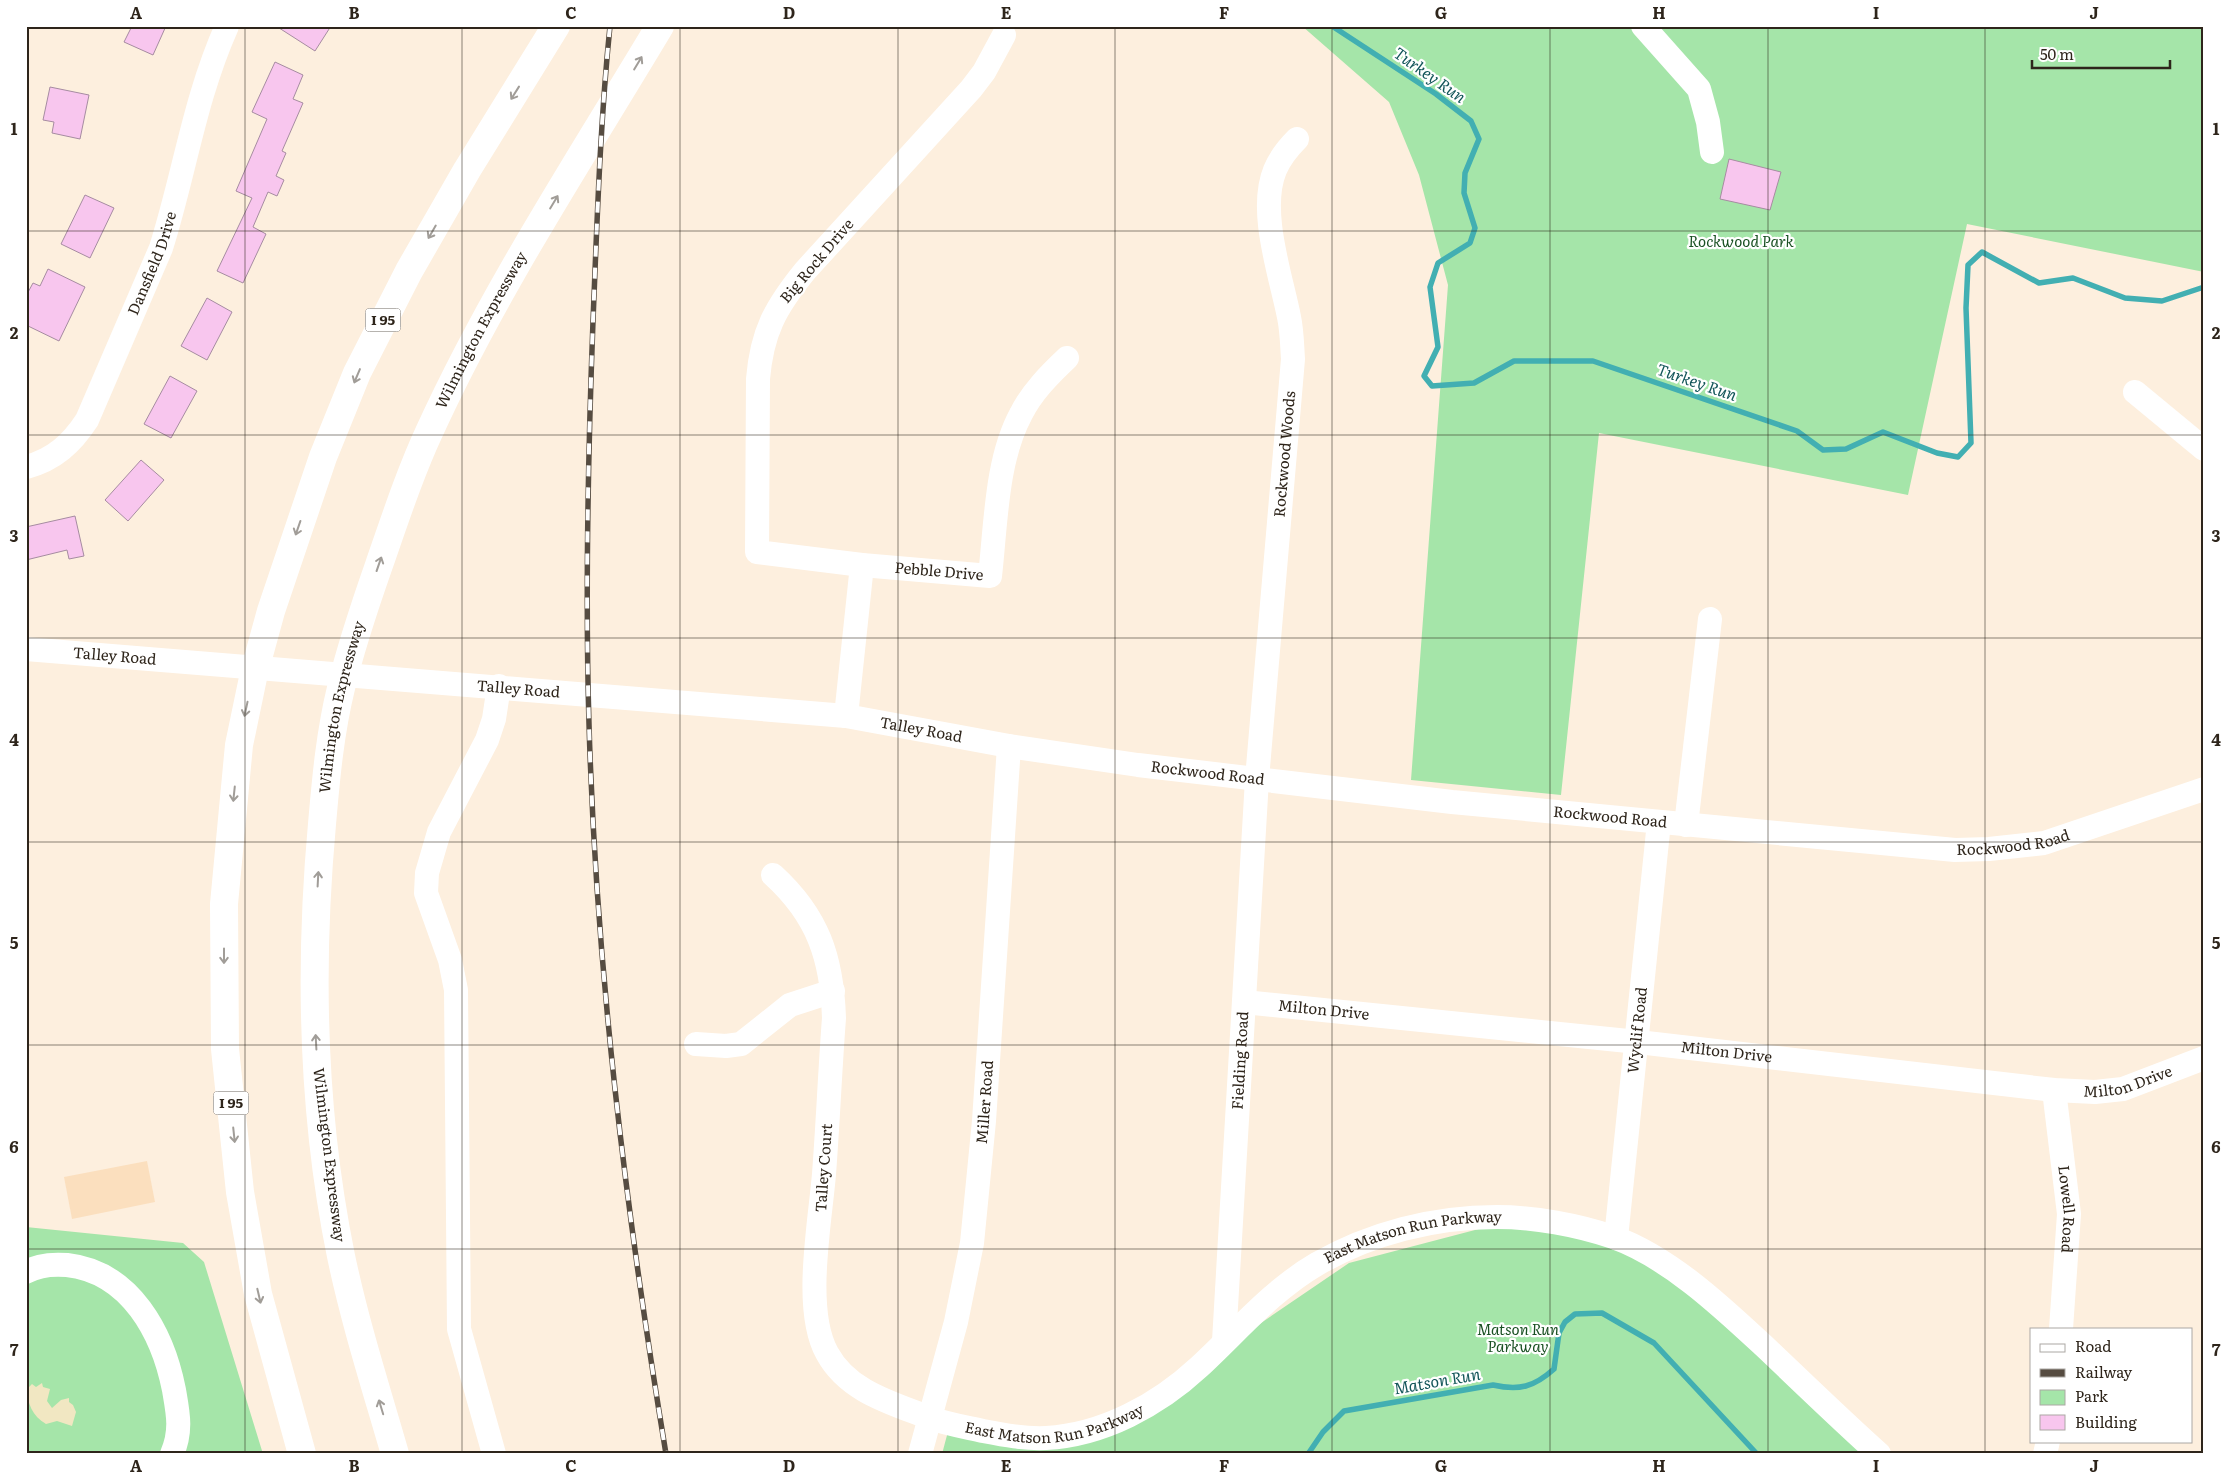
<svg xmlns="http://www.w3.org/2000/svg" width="2230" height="1480" viewBox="0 0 2230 1480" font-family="Literata,serif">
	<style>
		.built { fill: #fbdfbe }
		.green { fill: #a5e5a9 }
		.sand { fill: #f1e7c2 }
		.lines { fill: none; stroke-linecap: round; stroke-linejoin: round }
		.stream { stroke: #42afb2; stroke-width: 5.5 }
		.building { fill: #f8c6ee; stroke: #a68ca1 }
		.minor { stroke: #fff; stroke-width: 24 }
		.highway { stroke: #fff; stroke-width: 28 }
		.rail-casing { stroke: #564c41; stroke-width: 5.5 }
		.rail { stroke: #fff; stroke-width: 4; stroke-dasharray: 11; stroke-linecap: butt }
		.oneway { stroke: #a19d98 }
		.grid { fill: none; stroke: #2e251b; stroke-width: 1; stroke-opacity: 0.55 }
		.labels { text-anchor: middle; stroke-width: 4.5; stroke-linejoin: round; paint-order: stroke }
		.shield { fill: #fff; stroke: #6d665f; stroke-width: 1 }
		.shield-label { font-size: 14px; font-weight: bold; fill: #2e251b }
		.park-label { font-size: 15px; font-style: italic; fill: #1a5123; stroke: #fff }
		.street-label { font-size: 15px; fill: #2e251b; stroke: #fff }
		.water-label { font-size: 16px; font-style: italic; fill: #14565a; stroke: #fff }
		.neatline { fill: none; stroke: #2e251b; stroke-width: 2 }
		.grid-label { font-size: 16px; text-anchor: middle; font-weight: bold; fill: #2e251b }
	</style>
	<rect width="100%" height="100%" fill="#fdefde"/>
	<!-- built -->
	<path class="built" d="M147,1161L155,1202L72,1219L64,1177Z"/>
	<!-- green -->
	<path class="green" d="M1302,26H2204V272L1967,224L1908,495L1599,433L1561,795L1411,780L1448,285L1419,175L1389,102Z
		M1517,1219L1616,1238L1709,1297L1879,1454H942L950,1424L1020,1437L1117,1421L1349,1263Z
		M26,1227L183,1243L204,1262L263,1454H26Z"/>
	<!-- sand -->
	<path class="sand" d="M42,1383L43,1387L50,1389L47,1401L52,1408L61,1400L69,1398V1402L73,1405L76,1412L72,1426L57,1421L46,1424C32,1416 28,1403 26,1390L32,1384L36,1387Z"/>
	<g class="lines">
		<!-- stream -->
		<path class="stream" d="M1332,26L1436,94L1471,121L1479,139L1465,173L1464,193L1475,228L1470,243L1438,263L1430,287L1438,347L1424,376L1432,386L1474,383L1514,361H1593L1797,431L1823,450L1846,449L1883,432L1937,453L1958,457L1971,443L1966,308L1968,265L1982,252L2039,283L2073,278L2125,298L2162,301L2204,287
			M1308,1454L1323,1432L1344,1411L1493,1385C1519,1391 1534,1387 1554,1369L1559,1333L1565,1322L1575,1314L1602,1313L1654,1343L1757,1454"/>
	</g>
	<!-- building -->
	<path class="building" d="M132,26H166L153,55L124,42Z
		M276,26H331L315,51Z
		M275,62L303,75L293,99L303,103L282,151L286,153L276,176L284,180L277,196L268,192L253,227L266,234L243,283L217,271L252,198L236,191L267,119L252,112Z
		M50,87L89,95L80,139L52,133L54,122L43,120Z
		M1729,159L1781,172L1770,210L1720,199Z
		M85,195L114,208L90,258L61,244Z
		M48,269L85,287L59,341L26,325V296L33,283L40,286Z
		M207,298L232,312L207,360L181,346Z
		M170,376L197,391L171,438L144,424Z
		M141,460L164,480L128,521L105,500Z
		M75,516L84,556L69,559L67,550L26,560V527Z"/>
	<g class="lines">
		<!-- minor -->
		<g class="minor">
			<path d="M1643,26L1699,89L1708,122L1712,152"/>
			<path id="s1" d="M1004,35L984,72L971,89L805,271C775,308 762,332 758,379L757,552L862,565L990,576C996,524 996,460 1021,414C1032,392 1050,374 1067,358"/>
			<path d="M2135,392L2204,449"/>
			<path id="s2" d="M26,467C54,460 72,443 87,420L161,248C185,172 194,100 227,26"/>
			<path id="s3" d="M26,649L846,716L1009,746L1138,765L1452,802L1955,850L1989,849L2044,843L2204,789"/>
			<path d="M846,716L862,565"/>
			<path d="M1686,825L1710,619"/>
			<path id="s4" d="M773,875C818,916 832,958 834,1018C830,1070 828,1122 824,1174C820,1223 803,1310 827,1353C848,1392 892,1403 930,1418C947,1424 965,1427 983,1431C1004,1435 1025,1439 1046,1438C1103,1435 1158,1405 1199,1367C1237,1332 1272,1290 1317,1264C1371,1233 1434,1217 1497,1217C1534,1217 1578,1225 1613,1237C1669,1257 1721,1306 1764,1346C1802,1382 1840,1419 1879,1454"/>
			<path id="s5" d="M1244,1002L1638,1042L2054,1090L2095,1092L2123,1089L2204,1058"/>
			<path d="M696,1044L726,1046L741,1044L790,1005L833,991"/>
			<path id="s6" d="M2054,1090L2069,1214L2061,1329"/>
			<path id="s7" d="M1616,1238L1659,822"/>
			<path d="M26,1272C38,1265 54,1264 67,1265C131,1272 163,1334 174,1390C178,1413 182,1431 172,1454"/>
			<path id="s8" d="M1224,1341L1257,779L1293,359C1292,345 1292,331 1289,317C1281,276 1258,211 1275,170C1280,158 1288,148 1297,139"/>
			<path d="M494,1454L459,1329L456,990L450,960L426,893L427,873L439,832L487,740L494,719L499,686"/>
			<path id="s9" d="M920,1454L956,1322L972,1243L984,1121L1009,746"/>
			<path d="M2045,1454L2048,1441"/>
		</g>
		<!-- highway -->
		<g class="highway">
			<path d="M302,1454L258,1294L240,1192L225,1049L224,904L239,745L254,673L271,611L323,457L357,373L409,271L467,170L556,26"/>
			<path id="s10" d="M395,1454C376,1388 355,1323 341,1256C312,1114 309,967 322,824C326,778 330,733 341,688C351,646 365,605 379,565C395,519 410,473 430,430C494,290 581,158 660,26"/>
		</g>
		<!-- rail casing -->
		<g class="rail-casing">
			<path id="rail" d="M610,26C600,124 597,223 593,321C588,455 585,590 589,724C596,969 626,1212 666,1454"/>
		</g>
		<!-- rail -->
		<use href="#rail" class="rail"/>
	</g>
	<!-- one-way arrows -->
	<defs><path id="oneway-shaft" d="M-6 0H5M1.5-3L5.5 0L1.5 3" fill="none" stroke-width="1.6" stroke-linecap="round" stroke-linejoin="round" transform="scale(1.25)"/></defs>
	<g class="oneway">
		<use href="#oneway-shaft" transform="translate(638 63) rotate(-59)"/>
		<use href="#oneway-shaft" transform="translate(515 93) rotate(122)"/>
		<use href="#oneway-shaft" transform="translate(554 202) rotate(-59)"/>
		<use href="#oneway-shaft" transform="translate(432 232) rotate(120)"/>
		<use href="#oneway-shaft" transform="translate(357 376) rotate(113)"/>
		<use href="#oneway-shaft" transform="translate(298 528) rotate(109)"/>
		<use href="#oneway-shaft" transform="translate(379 564) rotate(-71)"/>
		<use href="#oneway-shaft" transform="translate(246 709) rotate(102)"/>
		<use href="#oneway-shaft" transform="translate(234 794) rotate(96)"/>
		<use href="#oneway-shaft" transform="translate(318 879) rotate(-87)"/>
		<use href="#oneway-shaft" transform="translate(224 956) rotate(90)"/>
		<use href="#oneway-shaft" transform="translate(316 1042) rotate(-93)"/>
		<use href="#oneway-shaft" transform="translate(234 1135) rotate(84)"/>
		<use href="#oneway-shaft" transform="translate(259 1296) rotate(77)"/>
		<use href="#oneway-shaft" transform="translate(381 1407) rotate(-107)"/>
	</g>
	<!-- grid -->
	<path class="grid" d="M245,26V1454M462,26V1454M680,26V1454M898,26V1454M1115,26V1454M1332,26V1454M1550,26V1454M1768,26V1454M1985,26V1454M26,231H2204M26,435H2204M26,638H2204M26,842H2204M26,1045H2204M26,1249H2204"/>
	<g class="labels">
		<!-- shield labels -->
		<g class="shield">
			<rect x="365.5" y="308.5" width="35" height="23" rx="4"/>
			<rect x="213.5" y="1091.5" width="35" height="23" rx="4"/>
		</g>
		<g class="shield-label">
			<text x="383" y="325">I 95</text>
			<text x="231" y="1108">I 95</text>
		</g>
		<!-- park labels -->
		<g class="park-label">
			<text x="1741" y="247">Rockwood Park</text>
			<text x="1518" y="1335">Matson Run<tspan x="1518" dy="17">Parkway</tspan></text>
		</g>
		<!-- street labels -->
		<g class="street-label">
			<text transform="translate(817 261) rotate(-50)" y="5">Big Rock Drive</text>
			<text dy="5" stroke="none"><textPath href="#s2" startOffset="249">Dansfield Drive</textPath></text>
			<text dy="5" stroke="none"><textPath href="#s10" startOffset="1162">Wilmington Expressway</textPath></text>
			<text dy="5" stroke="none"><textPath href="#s8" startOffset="889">Rockwood Woods</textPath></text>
			<text dy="5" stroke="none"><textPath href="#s1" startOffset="786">Pebble Drive</textPath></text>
			<text dy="5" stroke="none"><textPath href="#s3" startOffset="89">Talley Road</textPath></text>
			<text dy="5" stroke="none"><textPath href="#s3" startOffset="494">Talley Road</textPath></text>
			<text dy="5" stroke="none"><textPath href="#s10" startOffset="758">Wilmington Expressway</textPath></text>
			<text dy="5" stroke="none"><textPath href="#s3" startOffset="899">Talley Road</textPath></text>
			<text dy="5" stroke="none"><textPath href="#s3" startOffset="1189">Rockwood Road</textPath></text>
			<text dy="5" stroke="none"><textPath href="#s3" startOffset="1594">Rockwood Road</textPath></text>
			<text dy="5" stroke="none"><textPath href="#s3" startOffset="1999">Rockwood Road</textPath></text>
			<text dy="5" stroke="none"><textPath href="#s5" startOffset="80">Milton Drive</textPath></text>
			<text dy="5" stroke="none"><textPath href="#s7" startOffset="209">Wyclif Road</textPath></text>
			<text dy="5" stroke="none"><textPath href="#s5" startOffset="485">Milton Drive</textPath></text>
			<text dy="5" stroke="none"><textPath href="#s8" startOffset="281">Fielding Road</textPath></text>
			<text dy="5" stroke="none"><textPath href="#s5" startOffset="890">Milton Drive</textPath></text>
			<text dy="5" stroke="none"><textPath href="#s9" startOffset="359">Miller Road</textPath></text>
			<text transform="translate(329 1155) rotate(83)" y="5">Wilmington Expressway</text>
			<text transform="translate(824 1168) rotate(-86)" y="5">Talley Court</text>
			<text dy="5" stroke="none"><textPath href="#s6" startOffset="120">Lowell Road</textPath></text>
			<text dy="5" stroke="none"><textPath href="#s4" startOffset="1171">East Matson Run Parkway</textPath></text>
			<text dy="5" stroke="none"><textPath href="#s4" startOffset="751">East Matson Run Parkway</textPath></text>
		</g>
		<!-- water labels -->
		<g class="water-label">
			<text transform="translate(1430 75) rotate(35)" y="6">Turkey Run</text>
			<text transform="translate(1697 382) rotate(19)" y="6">Turkey Run</text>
			<text transform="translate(1437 1381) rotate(-10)" y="6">Matson Run</text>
		</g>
	</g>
	<!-- border -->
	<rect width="2230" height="1480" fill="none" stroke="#ffffff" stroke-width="55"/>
	<!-- legend -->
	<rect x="2030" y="1328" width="162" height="115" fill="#ffffff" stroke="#aba8a4"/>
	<rect x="2040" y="1344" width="25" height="8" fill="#ffffff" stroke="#aba8a4"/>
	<text x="2075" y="1352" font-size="15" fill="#2e251b">Road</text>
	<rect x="2040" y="1369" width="25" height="8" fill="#564c41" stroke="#aba8a4"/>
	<text x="2075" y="1378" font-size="15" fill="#2e251b">Railway</text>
	<rect x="2040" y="1390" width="25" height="15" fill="#a5e5a9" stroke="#aba8a4"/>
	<text x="2075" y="1402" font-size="15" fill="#2e251b">Park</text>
	<rect x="2040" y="1415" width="25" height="15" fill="#f8c6ee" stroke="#aba8a4"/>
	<text x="2075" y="1428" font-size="15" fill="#2e251b">Building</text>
	<!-- scale -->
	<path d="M2032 60v8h138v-8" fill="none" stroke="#2e251b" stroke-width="2.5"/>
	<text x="2040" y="60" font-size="15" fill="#2e251b" stroke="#ffffff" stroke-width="4" paint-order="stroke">50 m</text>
	<rect x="28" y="28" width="2174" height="1424" class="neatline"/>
	<g class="grid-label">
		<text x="136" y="19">A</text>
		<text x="354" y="19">B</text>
		<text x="571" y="19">C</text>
		<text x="789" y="19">D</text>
		<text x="1006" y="19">E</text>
		<text x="1224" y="19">F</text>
		<text x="1441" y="19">G</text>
		<text x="1659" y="19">H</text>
		<text x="1876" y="19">I</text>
		<text x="2094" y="19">J</text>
		<text x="14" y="135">1</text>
		<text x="2216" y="135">1</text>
		<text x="14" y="339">2</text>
		<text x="2216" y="339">2</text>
		<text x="14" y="542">3</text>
		<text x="2216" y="542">3</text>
		<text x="14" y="746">4</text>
		<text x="2216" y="746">4</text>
		<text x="14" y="949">5</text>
		<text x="2216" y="949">5</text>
		<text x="14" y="1153">6</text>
		<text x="2216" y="1153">6</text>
		<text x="14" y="1356">7</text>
		<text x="2216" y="1356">7</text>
		<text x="136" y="1472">A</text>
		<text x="354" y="1472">B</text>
		<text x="571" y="1472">C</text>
		<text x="789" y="1472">D</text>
		<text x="1006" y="1472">E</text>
		<text x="1224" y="1472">F</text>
		<text x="1441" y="1472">G</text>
		<text x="1659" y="1472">H</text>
		<text x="1876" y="1472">I</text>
		<text x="2094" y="1472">J</text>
	</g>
</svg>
